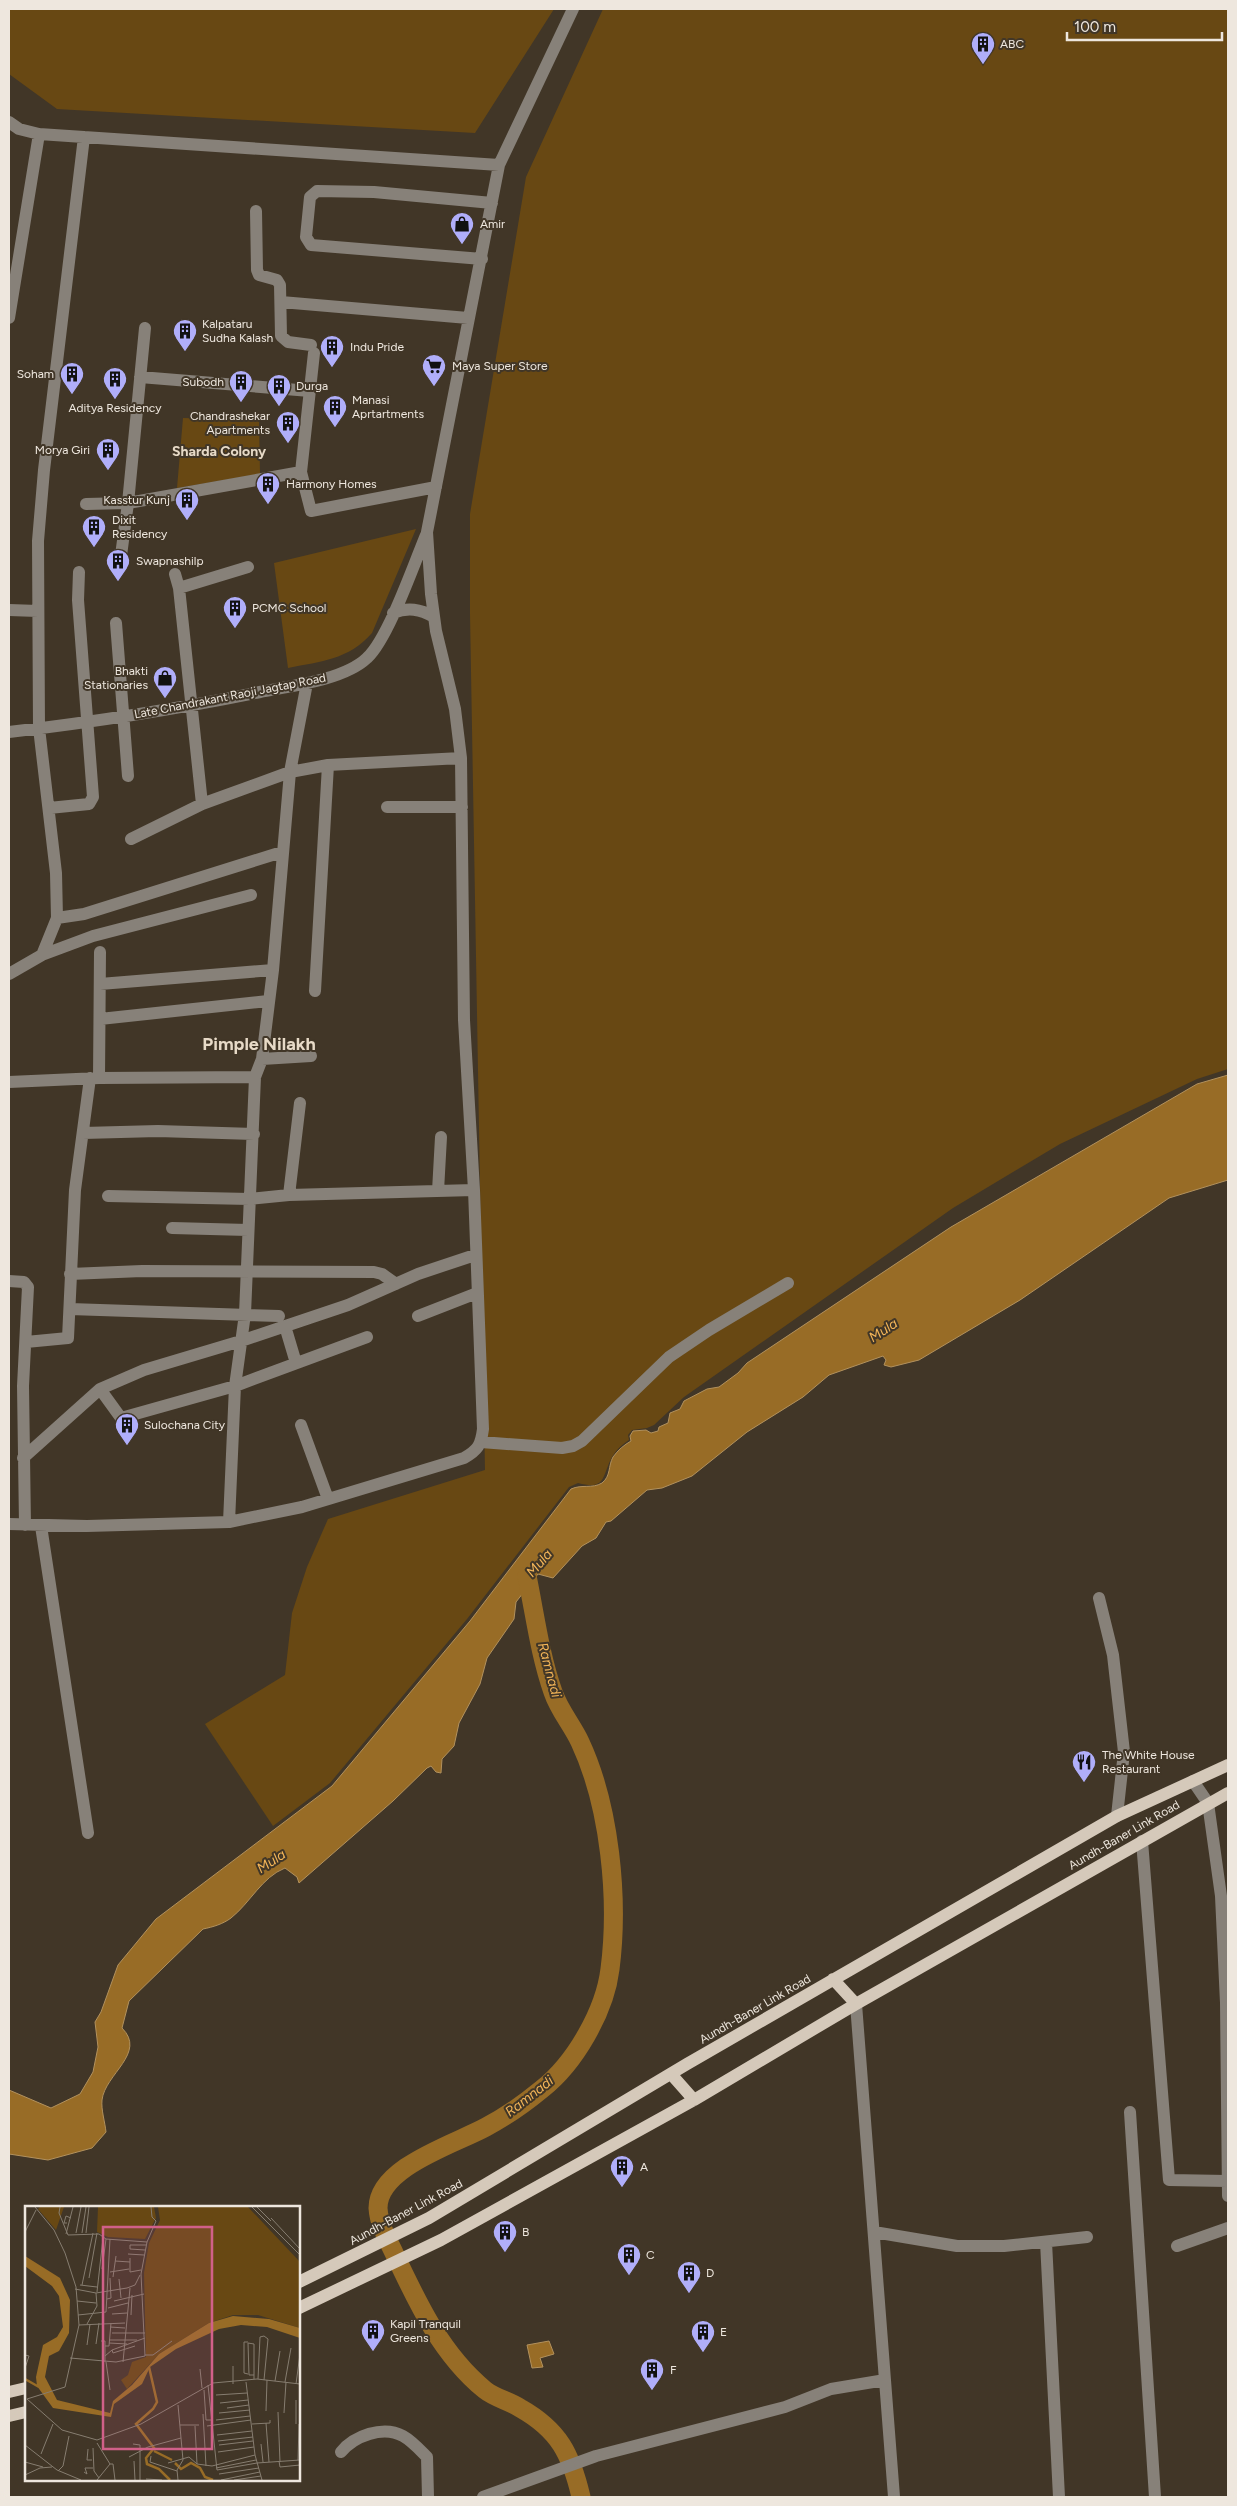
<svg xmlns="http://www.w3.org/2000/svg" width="1237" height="2506" viewBox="0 0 1237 2506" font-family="Figtree,sans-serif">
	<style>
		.green { fill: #684813 }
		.water { fill: #986c26; stroke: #b2915d }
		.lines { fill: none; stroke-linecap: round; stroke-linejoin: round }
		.river { stroke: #986c26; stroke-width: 19 }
		.minor { stroke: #878179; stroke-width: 12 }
		.major { stroke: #d5c9ba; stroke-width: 12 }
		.labels { text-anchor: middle; stroke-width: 4; stroke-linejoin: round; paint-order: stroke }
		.poi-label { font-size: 12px; fill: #eee7de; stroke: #413627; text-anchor: start }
		.street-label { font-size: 12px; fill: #eee7de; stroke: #413627 }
		.neighbourhood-label { font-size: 14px; font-weight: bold; fill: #e7dac7; stroke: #413627 }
		.water-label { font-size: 14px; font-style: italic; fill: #f3b558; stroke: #413627 }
		.district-label { font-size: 18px; font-weight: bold; fill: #e7dac7; stroke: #413627 }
		.inset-river { fill: none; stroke: #986c26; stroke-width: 2.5 }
		.inset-road { fill: none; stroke: #867d70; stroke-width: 1 }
		.view { fill: #d16089; fill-opacity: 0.15; stroke: #d16089; stroke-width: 2.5 }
		.inset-edge { fill: none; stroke: #eee7de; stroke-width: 2.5 }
	</style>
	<rect width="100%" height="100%" fill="#413627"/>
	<!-- green -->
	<path class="green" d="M9,9H554L475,133L57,109L9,74Z
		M603,9H1228V1069L1197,1079L1060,1144L953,1208L684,1397L654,1425L647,1428L632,1430L628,1435L629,1440C621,1445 614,1452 610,1461C602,1479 604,1490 578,1483L569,1487L467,1619L330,1783L273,1826L205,1724L285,1675L292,1613L307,1567L328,1519L485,1470L470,614V514L526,177Z
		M183,418L259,420L260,474L177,488Z
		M416,529L372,633C348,660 322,661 288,668L274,563Z"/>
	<!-- water -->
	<path class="water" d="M1228,1075V1180L1169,1198L1020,1300L919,1360L891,1367L884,1365L886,1360L883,1356L829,1375L803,1397L747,1432L692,1476L662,1488L647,1490L611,1521L606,1522L596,1538L582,1546L553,1578L538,1574L516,1602L514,1619L487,1658L480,1684L459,1723L454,1746L442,1759L441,1773L436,1772L431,1766L427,1768L393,1801L299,1883L297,1877L285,1868C262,1877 250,1903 231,1918C223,1924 213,1927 203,1929L129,2001L122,2028C147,2053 105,2074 102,2100C101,2110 105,2122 106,2132L92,2148L48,2160L9,2154V2090L51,2108L80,2094L93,2072L98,2047L95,2022L101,2012L118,1965L156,1919L332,1786L470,1621L571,1489C582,1484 592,1489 602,1483C611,1476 608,1466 613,1457C618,1450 624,1445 631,1441L630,1436L633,1431L646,1430L651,1433L658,1431L659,1427L668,1423L670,1413L680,1409L684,1401L707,1389L719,1387L738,1373L747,1363L951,1227L1197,1084Z
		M549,2341L554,2354L540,2358L543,2367L532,2368L527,2345Z"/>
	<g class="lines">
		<!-- river -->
		<path class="river" d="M527,1576C535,1615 540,1655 553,1692C559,1710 572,1725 580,1742C610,1806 619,1899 610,1969C605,2011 575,2063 542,2089C525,2103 505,2117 486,2127C455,2144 378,2167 378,2208C379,2225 388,2240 395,2255C418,2304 442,2355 485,2390C495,2398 509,2401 520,2408C559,2430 571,2454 581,2497"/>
		<!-- minor -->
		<path class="minor" d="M9,122L19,129L39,134L499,165
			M256,211L257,270L259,275L277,280L280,285L281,336L288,342L311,345
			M482,259L311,245L306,237L310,197L317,191L374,192L492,203
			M281,302L468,318
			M9,318L39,134
			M314,353L301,472L311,511L436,487
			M140,377L310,391
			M86,504L128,503L301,472
			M120,563L128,503L145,328
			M175,574L179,588L248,567
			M179,588L202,804
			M9,610L38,611
			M393,613C408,607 420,609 434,617
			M116,623L128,776
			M9,732C93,722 177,709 260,692C291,686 344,680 367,658C388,639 414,564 426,535
			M387,807H462
			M49,808L89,804L93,797L78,600L79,572
			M131,839L202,804L290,772L328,765L461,758
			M57,918L84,914L282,852
			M42,955L93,936L251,895
			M9,974L42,955L57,918L56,873L39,728L38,541L44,470L84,137
			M100,984L273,970
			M315,991L328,765
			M100,1019L268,1001
			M262,1059L311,1056
			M99,1078L100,952
			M9,1082L99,1078L255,1077
			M83,1133L158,1131L254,1134
			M438,1191L441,1137
			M289,1195L300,1103
			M108,1196L250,1199L289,1195L474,1190
			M172,1228L248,1230
			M70,1274L142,1271L374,1272L382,1274L396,1284
			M9,1281L24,1282L28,1287L23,1386L25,1525
			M70,1309L279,1316
			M418,1316L477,1293
			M285,1326L296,1363
			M26,1342L68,1338L75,1190L90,1078
			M100,1389L121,1418L235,1386L367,1337
			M301,1425L328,1499
			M481,1442L562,1448L573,1446L582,1441L669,1357L709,1330L788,1283
			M23,1458L100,1389L144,1370L241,1341L348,1305L418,1274L475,1255
			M229,1522L235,1386L245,1314L255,1077L262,1059L273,970L290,772L307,683
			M9,1524L87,1526L229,1522L302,1507L464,1458C478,1450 481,1445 483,1429L474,1190L464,1020L461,758L455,709L436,631L431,594L427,532L499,165L573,9
			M41,1526L88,1833
			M1099,1598L1113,1655L1124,1752L1117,1816
			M1193,1781L1208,1803L1221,1896L1226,2003L1228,2196
			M1142,1841L1169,2180L1227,2181
			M856,2004L894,2497
			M1130,2112L1155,2497
			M874,2232L957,2246H1004L1087,2237
			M1046,2242L1059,2497
			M1177,2246L1228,2228
			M341,2452C354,2436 383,2425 403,2436C412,2441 420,2450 427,2457L428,2497
			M483,2497L596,2456L785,2407L831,2389L885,2380"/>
		<!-- major -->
		<path class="major" d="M833,1979L856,2004
			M671,2074L694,2100
			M299,2282L429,2218L687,2064L1117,1816L1228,1765
			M299,2308L441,2240L694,2100L856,2004L1228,1793
			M9,2392L26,2388
			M9,2416L26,2412"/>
	</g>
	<!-- icons -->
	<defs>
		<g id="building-pin" transform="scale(1.25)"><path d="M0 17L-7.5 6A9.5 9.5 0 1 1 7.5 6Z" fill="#b0aefa" stroke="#413627"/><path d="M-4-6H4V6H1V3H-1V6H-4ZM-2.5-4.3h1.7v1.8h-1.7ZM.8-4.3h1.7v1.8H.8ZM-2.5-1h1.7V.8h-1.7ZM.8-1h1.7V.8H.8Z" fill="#111"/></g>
		<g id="shop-pin" transform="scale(1.25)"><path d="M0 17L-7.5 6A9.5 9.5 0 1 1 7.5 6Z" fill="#b0aefa" stroke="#413627"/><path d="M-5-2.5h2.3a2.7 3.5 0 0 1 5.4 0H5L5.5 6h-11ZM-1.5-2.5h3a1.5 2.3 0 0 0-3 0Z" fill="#111"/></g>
		<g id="supermarket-pin" transform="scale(1.25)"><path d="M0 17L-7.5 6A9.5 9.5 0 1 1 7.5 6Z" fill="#b0aefa" stroke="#413627"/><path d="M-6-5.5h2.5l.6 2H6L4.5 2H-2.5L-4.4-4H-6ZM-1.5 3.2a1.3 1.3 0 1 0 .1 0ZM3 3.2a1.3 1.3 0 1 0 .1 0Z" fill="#111"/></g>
		<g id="restaurant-pin" transform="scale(1.25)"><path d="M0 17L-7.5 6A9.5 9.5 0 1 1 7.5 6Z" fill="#b0aefa" stroke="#413627"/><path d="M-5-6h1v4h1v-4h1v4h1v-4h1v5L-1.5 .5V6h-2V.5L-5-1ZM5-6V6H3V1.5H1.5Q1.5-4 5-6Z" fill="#111"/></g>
	</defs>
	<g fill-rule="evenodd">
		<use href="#building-pin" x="983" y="44"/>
		<use href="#shop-pin" x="462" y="224"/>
		<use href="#building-pin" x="185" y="331"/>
		<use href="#building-pin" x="332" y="347"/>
		<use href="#supermarket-pin" x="434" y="366"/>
		<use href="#building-pin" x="72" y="374"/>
		<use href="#building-pin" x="115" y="379"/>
		<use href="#building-pin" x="241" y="382"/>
		<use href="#building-pin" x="279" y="386"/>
		<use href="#building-pin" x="335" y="407"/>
		<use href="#building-pin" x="288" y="423"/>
		<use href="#building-pin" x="108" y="450"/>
		<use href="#building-pin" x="268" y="484"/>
		<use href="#building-pin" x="187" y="500"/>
		<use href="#building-pin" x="94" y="527"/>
		<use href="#building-pin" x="118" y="561"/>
		<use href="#building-pin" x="235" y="608"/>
		<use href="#shop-pin" x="165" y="678"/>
		<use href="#building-pin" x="127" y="1425"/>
		<use href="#restaurant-pin" x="1084" y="1762"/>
		<use href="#building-pin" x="622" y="2167"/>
		<use href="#building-pin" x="505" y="2232"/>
		<use href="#building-pin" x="629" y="2255"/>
		<use href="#building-pin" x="689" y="2273"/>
		<use href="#building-pin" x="373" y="2331"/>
		<use href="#building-pin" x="703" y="2332"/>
		<use href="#building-pin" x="652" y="2370"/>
	</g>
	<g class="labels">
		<!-- poi labels -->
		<g class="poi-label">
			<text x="1000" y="48">ABC</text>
			<text x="480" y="228">Amir</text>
			<text x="202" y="328">Kalpataru<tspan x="202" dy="14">Sudha Kalash</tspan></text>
			<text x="350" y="351">Indu Pride</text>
			<text x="452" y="370">Maya Super Store</text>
			<text x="54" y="378" text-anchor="end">Soham</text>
			<text x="224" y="386" text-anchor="end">Subodh</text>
			<text x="296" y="390">Durga</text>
			<text x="352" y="404">Manasi<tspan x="352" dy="14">Aprtartments</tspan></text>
			<text x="115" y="412" text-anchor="middle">Aditya Residency</text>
			<text x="270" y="420" text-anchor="end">Chandrashekar<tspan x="270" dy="14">Apartments</tspan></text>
			<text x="90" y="454" text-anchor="end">Morya Giri</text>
			<text x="286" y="488">Harmony Homes</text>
			<text x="170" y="504" text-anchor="end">Kasstur Kunj</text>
			<text x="112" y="524">Dixit<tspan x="112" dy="14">Residency</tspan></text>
			<text x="136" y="565">Swapnashilp</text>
			<text x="252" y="612">PCMC School</text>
			<text x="148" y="675" text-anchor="end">Bhakti<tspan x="148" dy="14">Stationaries</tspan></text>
			<text x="144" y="1429">Sulochana City</text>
			<text x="1102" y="1759">The White House<tspan x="1102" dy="14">Restaurant</tspan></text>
			<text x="640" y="2171">A</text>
			<text x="522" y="2236">B</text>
			<text x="646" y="2259">C</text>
			<text x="706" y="2277">D</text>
			<text x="390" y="2328">Kapil Tranquil<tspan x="390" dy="14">Greens</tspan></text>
			<text x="720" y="2336">E</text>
			<text x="670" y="2374">F</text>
		</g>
		<!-- street labels -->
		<g class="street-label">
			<text transform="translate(230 696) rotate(-11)" y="4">Late Chandrakant Raoji Jagtap Road</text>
			<text transform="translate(1124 1835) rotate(-30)" y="4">Aundh-Baner Link Road</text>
			<text transform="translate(755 2009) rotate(-30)" y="4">Aundh-Baner Link Road</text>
			<text transform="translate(406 2212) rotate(-28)" y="4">Aundh-Baner Link Road</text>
		</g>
		<!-- neighbourhood labels -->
		<g class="neighbourhood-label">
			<text x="219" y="456">Sharda Colony</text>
		</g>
		<!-- water labels -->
		<g class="water-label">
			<text transform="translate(883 1330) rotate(-33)" y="5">Mula</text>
			<text transform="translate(539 1563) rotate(-49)" y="5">Mula</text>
			<text transform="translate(550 1670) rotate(75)" y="5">Ramnadi</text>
			<text transform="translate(271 1861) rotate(-33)" y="5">Mula</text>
			<text transform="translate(529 2096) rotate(-38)" y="5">Ramnadi</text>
		</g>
		<!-- district labels -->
		<g class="district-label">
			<text x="259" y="1050">Pimple Nilakh</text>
		</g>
	</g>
	<!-- overview -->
	<g transform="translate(25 2206)">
		<rect width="275" height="275" fill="#413627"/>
		<path d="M15,1H39L31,24L13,3ZM73,1H129L131,12L120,33L83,31L72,26ZM133,1H223L275,56V122L233,109H208L184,117L134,148L102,183L96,174L103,169L107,156L121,151L119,67L124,37L135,14Z" fill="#684813"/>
		<path d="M0,50L35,72L45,94L44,127L34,145L24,150L20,171L32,194L85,207L88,195L107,179L134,148L184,117L208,110L244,113L275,122V132L242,121L216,119L194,123L151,143L125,161L117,178L89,198L86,211L28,202L12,180L11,171L18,139L32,131L38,121L34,90L27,80L0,60Z" fill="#986c26"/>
		<path class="inset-river" d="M124,161L132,196L128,203L111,218L129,242L121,252L122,258L134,263L145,274M0,173L14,181M129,245L147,254M150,257L156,263L166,257L175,262L180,271L188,274"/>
		<path class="inset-road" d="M35,1L34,7L43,29L74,28L81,33L122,36M227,1L275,49M232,1L246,15M246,12L275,43M42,17H39L41,10L46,12M0,26L11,4M51,27L56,1M57,27L61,1M61,27L64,1M41,28L48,1M120,44L105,43V39H121M103,48L119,49M105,52V66L116,64M90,55L105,56M77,63L81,33M85,66L104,63M88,71L91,50M64,72L72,27M94,73L96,92M55,79L72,81M57,79L68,27M50,83L71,87L102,82L110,79L115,69M72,86L78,32M82,93L86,92L85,72M52,95L71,97M89,95L119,88M83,102L103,97M87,108L102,107M53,109L81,106L85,33M106,109L107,89M62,118L72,100L71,87M54,119L100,117M85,121L100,122M87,127H120M84,134H112M76,135H80V156M223,136H219V167L223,168M84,137L102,138M71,138L74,117M62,139L65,118M80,140H84L86,117M87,144L88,147L110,140M0,149L4,150L0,162M120,149H128L147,135M80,150L87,144L120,132M45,152L91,156L120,150L116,68L122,36L131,15L127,11L126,1M81,156L85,184M98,156L105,82M208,160V178M175,163L177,182M229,169H224L223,137L229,138V173M233,173L235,131L239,130L243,133L239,174M250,175L255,145M221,176L230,249L237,274M260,176L266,142M271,178L275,148M183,179L192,264L232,257M179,184L181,214H186M191,189L222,187M2,193L37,224L72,234L116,218L188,177L232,173L275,178M2,193L40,181L54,119L51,81L40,47L29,24L10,1M195,197L223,194M202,202L224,199M241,205L242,174M253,206L255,256M194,207L225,204M259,207L261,176M178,208L181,260M191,214L225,210M241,217L244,256M227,218L245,217V214M271,218V194M155,219H174M170,220L172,258M182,220L226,214M192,229L227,225M193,235L228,231M108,238L115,239V274M236,238L238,256M0,239L32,264L56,274M194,239L228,235M68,242L69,265L74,272M63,243L62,254H67M193,246L229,241M16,248L28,218M126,250L125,256L152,265M104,251L123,241L156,232M273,254L274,218M109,255L110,274M254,255L255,261L275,259M0,256L18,261M143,257L164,251L172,258L187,260L230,249M232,257L275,254M85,258H88L90,274M191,262L231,254M33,265L38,260L44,230M59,266L62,268L60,262H68M194,268L234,262M0,269L15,262L27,261M121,273L137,274M72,274L85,258L72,237M153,274L152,264L158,254L153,199M196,274L235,266M209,274L236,270"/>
		<path class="view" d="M78,21H187V243H78Z"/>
		<rect width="275" height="275" class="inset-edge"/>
	</g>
	<!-- border -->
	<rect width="1237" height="2506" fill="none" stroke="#eee7de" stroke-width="20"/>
	<!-- scale -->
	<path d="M1067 32v8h155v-8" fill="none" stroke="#eee7de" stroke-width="2.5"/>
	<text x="1074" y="32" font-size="15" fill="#eee7de" stroke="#413627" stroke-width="4" paint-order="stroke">100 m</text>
</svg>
